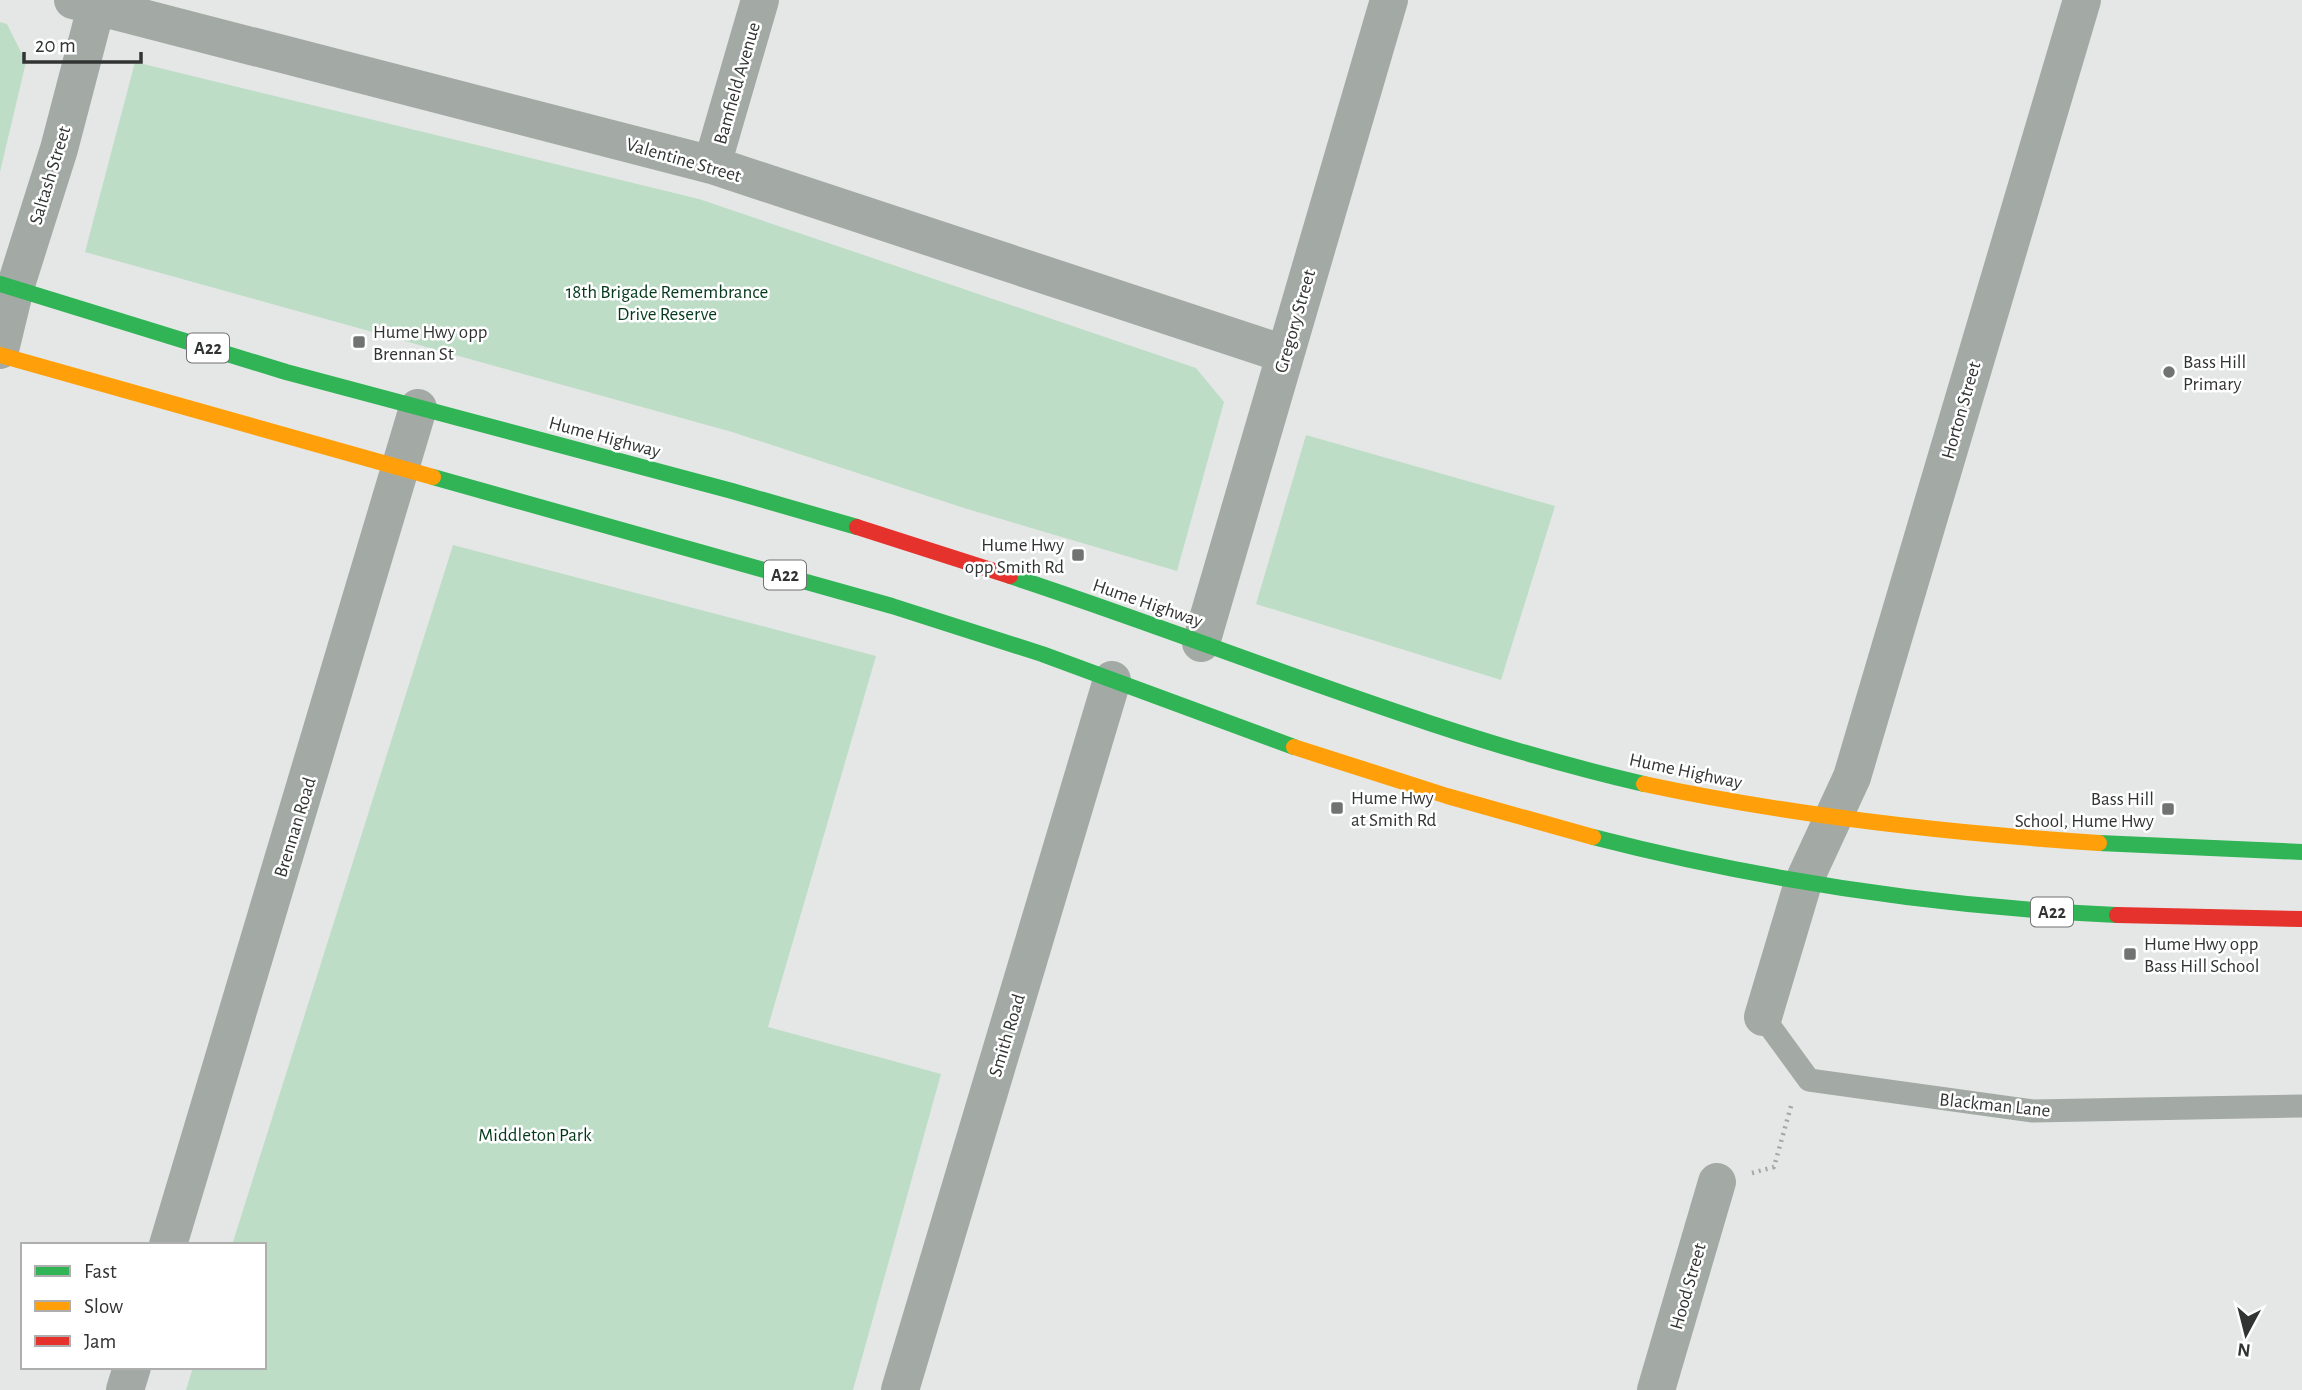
<svg xmlns="http://www.w3.org/2000/svg" width="2302" height="1390" viewBox="0 0 2302 1390" font-family="'Alegreya Sans',sans-serif">
	<style>
		.green { fill: #bdddc6 }
		.lines { fill: none; stroke-linecap: round; stroke-linejoin: round }
		.path { stroke: #a4a8a5; stroke-width: 4.5; stroke-dasharray: 2 5; stroke-linecap: butt }
		.lane { stroke: #a3aaa5; stroke-width: 23 }
		.street { stroke: #a3aaa5; stroke-width: 38 }
		.fast { stroke: #30b455; stroke-width: 16 }
		.slow { stroke: #ff9f0a; stroke-width: 16 }
		.jam { stroke: #e5322d; stroke-width: 16 }
		.poi-dot { fill: #717372; stroke: #fff; stroke-width: 2.5 }
		.labels { text-anchor: middle; stroke-width: 5; stroke-linejoin: round; paint-order: stroke }
		.shield { fill: #fff; stroke: #707170; stroke-width: 2 }
		.shield-label { font-size: 18px; font-weight: bold; fill: #323433 }
		.street-label { font-size: 19px; fill: #323433; stroke: #fff }
		.park-label { font-size: 19px; fill: #043a1b; stroke: #fff }
		.poi-label { font-size: 19px; fill: #323433; stroke: #fff; text-anchor: start }
	</style>
	<rect width="100%" height="100%" fill="#e5e7e6"/>
	<!-- green -->
	<path class="green" d="M0,22L7,24L26,62L0,172Z
		M135,62L699,199L1196,368L1224,402L1177,571L964,508L732,432L85,252Z
		M1306,435L1555,506L1501,680L1256,604Z
		M453,545L876,656L768,1027L941,1074L853,1390H186L193,1367H264V1245H232Z"/>
	<g class="lines">
		<!-- path -->
		<path class="path" d="M1752,1173L1774,1167L1791,1106"/>
		<!-- lane -->
		<path class="lane" d="M1763,1017L1809,1080L2033,1111L2302,1106"/>
		<!-- street -->
		<path class="street" d="M73,0L712,165L1284,354
			M712,165L760,0
			M0,350L15,288L59,149L98,0
			M1201,643L1389,0
			M1763,1017L1803,883L1852,777L2082,0
			M168,1245L418,408
			M125,1390L132,1367
			M900,1390L1112,680
			M1656,1390L1717,1182"/>
		<!-- fast -->
		<path class="fast" d="M0,284L286,372L732,491L857,527
			M433,477L892,606L1042,654L1294,747
			M1010,576C1221,645 1427,734 1644,784
			M1593,837C1764,881 1940,907 2117,915
			M2099,843L2302,852"/>
		<!-- slow -->
		<path class="slow" d="M0,355L433,477
			M1294,747L1447,796L1593,837
			M1644,784C1793,816 1946,833 2099,843"/>
		<!-- jam -->
		<path class="jam" d="M857,527L1010,576
			M2117,915L2302,919"/>
	</g>
	<!-- markers -->
	<g class="poi-dot">
		<rect x="352" y="335" width="14" height="14" rx="3.5"/>
		<circle cx="2169" cy="372" r="7"/>
		<rect x="1071" y="548" width="14" height="14" rx="3.5"/>
		<rect x="1330" y="801" width="14" height="14" rx="3.5"/>
		<rect x="2161" y="802" width="14" height="14" rx="3.5"/>
		<rect x="2123" y="947" width="14" height="14" rx="3.5"/>
	</g>
	<g class="labels">
		<!-- shield labels -->
		<g class="shield">
			<rect x="187" y="333.5" width="42" height="29" rx="5"/>
			<rect x="764" y="560.5" width="42" height="29" rx="5"/>
			<rect x="2031" y="897.5" width="42" height="29" rx="5"/>
		</g>
		<g class="shield-label">
			<text x="208" y="354">A22</text>
			<text x="785" y="581">A22</text>
			<text x="2052" y="918">A22</text>
		</g>
		<!-- street labels -->
		<g class="street-label">
			<text transform="translate(736 83) rotate(-74)" y="7">Bamfield Avenue</text>
			<text transform="translate(684 159) rotate(16)" y="7">Valentine Street</text>
			<text transform="translate(49 175) rotate(-73)" y="7">Saltash Street</text>
			<text transform="translate(1294 321) rotate(-74)" y="7">Gregory Street</text>
			<text transform="translate(1960 410) rotate(-74)" y="7">Horton Street</text>
			<text transform="translate(605 436) rotate(15)" y="7">Hume Highway</text>
			<text transform="translate(1148 602) rotate(19)" y="7">Hume Highway</text>
			<text transform="translate(1686 770) rotate(12)" y="7">Hume Highway</text>
			<text transform="translate(294 827) rotate(-73)" y="7">Brennan Road</text>
			<text transform="translate(1006 1035) rotate(-73)" y="7">Smith Road</text>
			<text transform="translate(1995 1104) rotate(6)" y="7">Blackman Lane</text>
			<text transform="translate(1687 1286) rotate(-74)" y="7">Hood Street</text>
		</g>
		<!-- park labels -->
		<g class="park-label">
			<text x="667" y="298">18th Brigade Remembrance<tspan x="667" dy="22">Drive Reserve</tspan></text>
			<text x="535" y="1141">Middleton Park</text>
		</g>
		<!-- poi labels -->
		<g class="poi-label">
			<text x="373" y="338">Hume Hwy opp<tspan x="373" dy="22">Brennan St</tspan></text>
			<text x="2183" y="368">Bass Hill<tspan x="2183" dy="22">Primary</tspan></text>
			<text x="1064" y="551" text-anchor="end">Hume Hwy<tspan x="1064" dy="22">opp Smith Rd</tspan></text>
			<text x="1351" y="804">Hume Hwy<tspan x="1351" dy="22">at Smith Rd</tspan></text>
			<text x="2154" y="805" text-anchor="end">Bass Hill<tspan x="2154" dy="22">School, Hume Hwy</tspan></text>
			<text x="2144" y="950">Hume Hwy opp<tspan x="2144" dy="22">Bass Hill School</tspan></text>
		</g>
	</g>
	<!-- legend -->
	<rect x="21" y="1243" width="245" height="126" fill="#ffffff" stroke="#adaead" stroke-width="2"/>
	<rect x="35" y="1266" width="35" height="10" fill="#30b455" stroke="#adaead" stroke-width="2"/>
	<text x="84" y="1278" font-size="21" fill="#323433">Fast</text>
	<rect x="35" y="1301" width="35" height="10" fill="#ff9f0a" stroke="#adaead" stroke-width="2"/>
	<text x="84" y="1313" font-size="21" fill="#323433">Slow</text>
	<rect x="35" y="1336" width="35" height="10" fill="#e5322d" stroke="#adaead" stroke-width="2"/>
	<text x="84" y="1348" font-size="21" fill="#323433">Jam</text>
	<!-- north arrow -->
	<g transform="translate(2246 1334) rotate(187)" stroke="#ffffff" stroke-width="5" paint-order="stroke">
	<path d="M0-5L12 26L0 18L-12 26Z" fill="#323433"/>
	<text y="-10" font-size="19" font-weight="bold" text-anchor="middle" fill="#323433">N</text>
	</g>
	<!-- scale -->
	<path d="M24 52v10h117v-10" fill="none" stroke="#323433" stroke-width="3.5"/>
	<text x="35" y="52" font-size="21" fill="#323433" stroke="#ffffff" stroke-width="5" paint-order="stroke">20 m</text>
</svg>
